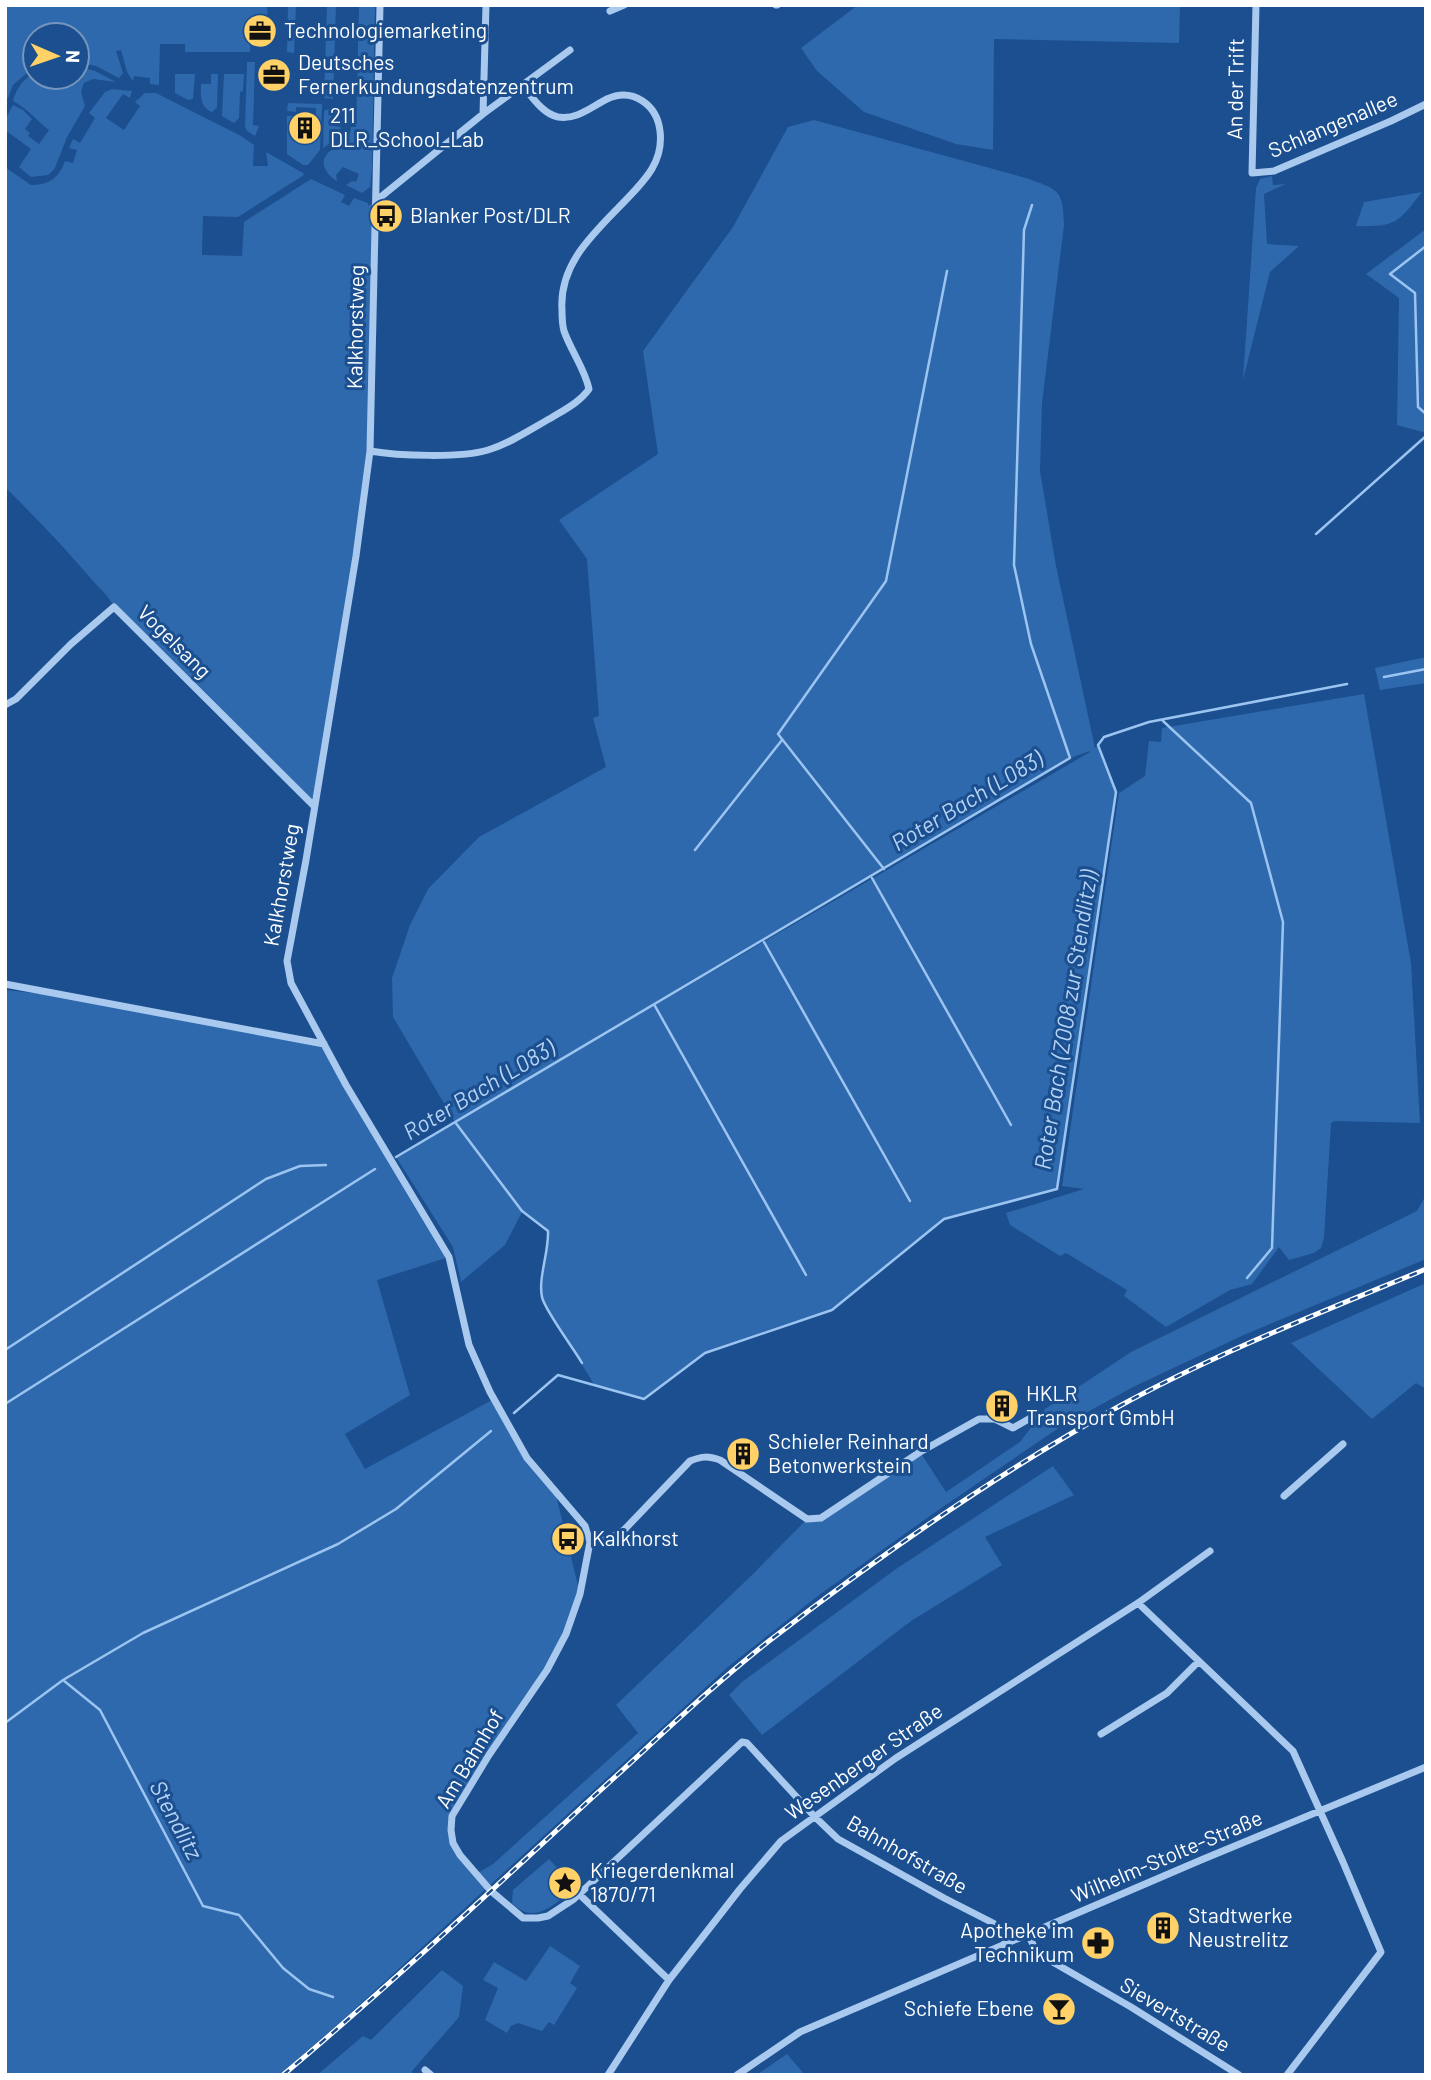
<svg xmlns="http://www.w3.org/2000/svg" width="1431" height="2080" viewBox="0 0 1431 2080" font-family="Barlow,sans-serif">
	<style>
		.green { fill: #2e69ad; fill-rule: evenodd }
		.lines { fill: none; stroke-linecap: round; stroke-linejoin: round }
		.stream { stroke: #9cc4f0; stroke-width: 2.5 }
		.street { stroke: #a9c9ee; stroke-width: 7 }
		.rail-casing { stroke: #fff; stroke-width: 5 }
		.rail { stroke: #1b4f8f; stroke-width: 2.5; stroke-dasharray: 8; stroke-linecap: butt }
		.labels { text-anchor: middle; stroke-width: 6; stroke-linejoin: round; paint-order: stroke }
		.poi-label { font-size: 21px; fill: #fff; stroke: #1b4f8f; text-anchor: start }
		.street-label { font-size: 21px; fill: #fff; stroke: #1b4f8f }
		.water-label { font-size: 23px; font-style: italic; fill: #b5d3f5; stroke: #1b4f8f }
	</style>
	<rect width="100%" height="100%" fill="#1b4f8f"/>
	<!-- green -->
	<path class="green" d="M5,5H267L268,24H251L250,52H185V44H160L159,85L150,84V78L134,76L133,81L127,72L121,50L116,51L123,73L119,78L96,66L77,62V35H35V66L13,85L8,98L5,96Z
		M288,5H296L294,53L287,52Z
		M327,5H336L333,99L324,98Z
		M359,5H375L372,169L370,187L362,193L346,185L352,181L356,182L359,174L343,167L336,175L337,181C330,178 320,166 325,157C332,144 348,149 351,127H356Z
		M858,5H1180L1179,43L994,39L993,150L956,144L864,112L817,71L801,48Z
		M247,62H255L253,125L259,126L255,136L247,131L245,126Z
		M77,66L95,71L116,82L93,79L84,83L81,92L85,106L67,137L55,168L48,175L31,177L19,167L31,149L5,130V120L13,105L23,110L32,119L25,129L30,133L28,136L39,144L49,130C36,120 28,109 13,101C16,88 24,79 35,72V77H77Z
		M175,74H195L193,99L188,100L175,93Z
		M211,74H218L217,107L212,112C199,107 201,95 201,84H211Z
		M224,74H244L243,91L240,92L239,118L234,123L222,116Z
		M112,89L132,91L130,98L123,94L106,118L124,130L140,106L135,102L145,93H156L241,136L254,145L253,166H268L266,152L303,173L304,175L238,217L203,216L202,255L242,256L244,222L311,179L345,195L341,202L349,206L354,198L368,203V206L376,201L370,451L314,806L114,607C108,595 101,590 93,581C65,548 36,518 5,487V167L31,185C49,185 59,178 65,161L73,163L77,150L69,148L73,139L80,143L95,118L89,113L105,92Z
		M288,103L322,104L320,150L308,165H303L287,154V116H295V140L315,141L316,108L296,107V112L287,111Z
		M333,107V126L341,127C339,138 332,142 323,148L324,111Z
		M814,120L1026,178C1058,190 1063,188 1064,225L1042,403L1040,471L1056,566L1095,748L1098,745L1116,792L1057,1189L944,1219L832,1310L705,1353L644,1399L595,1386L542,1299C541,1276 549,1254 548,1232L522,1212L505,1245L461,1282L453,1247L396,1157L455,1122L393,1017L392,978L410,925L428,889L479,837L606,767L593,718L599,716L587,559L559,520L658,454L643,351L733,227L788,127ZM1090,751V752L636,1016L1070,758Z
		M1272,176L1273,185L1286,184L1264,194L1267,244L1299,246L1270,272L1243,380L1256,188L1260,179Z
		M1422,192C1398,223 1396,227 1356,226L1364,202Z
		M1426,229V433L1397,425L1399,298L1366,274Z
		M1426,657V683L1380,690L1375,668Z
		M1364,694L1411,963L1420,1123L1335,1121L1331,1123L1324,1238L1321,1248L1314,1253L1289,1260L1279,1247L1252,1284L1230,1290L1166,1327L1124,1296L1127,1290L1066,1253L1060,1256L1010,1225L1006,1213L1084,1189L1062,1186L1119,793L1145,776L1149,741L1161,742L1162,728Z
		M5,990L71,997L324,1044L449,1257L377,1280L410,1395L345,1434L365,1469L494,1399L527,1458L555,1491L580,1594L566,1634L452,1816L453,1843L476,1874L493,1864L638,1733L616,1705L752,1575L807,1519L815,1520L920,1452L946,1492L1020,1442L1045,1409L1131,1352L1417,1211L1426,1195V1259L1246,1334L1135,1386L1060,1427L934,1513L819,1595L729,1666L345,2018L279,2075H5Z
		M1426,1283V1389L1416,1383L1372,1419L1291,1343Z
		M1053,1466L1074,1495L985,1537L1002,1565L911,1621L762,1735L729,1695L742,1682L896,1569Z
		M549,1859L575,1887C557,1902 535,1927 512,1903L513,1890Z
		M550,1946L580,1966L570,1983L577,1988L554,2025L549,2022L542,2031L518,2023L511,2026L507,2033L485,2020L498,1988L483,1980L494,1962L526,1981Z
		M442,1970L463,1986L459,2017L412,2071V2075H317L363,2036L371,2040Z
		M787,2054L805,2075H757L758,2074Z"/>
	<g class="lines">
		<!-- stream -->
		<path class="stream" d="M1426,246L1390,274L1415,293L1418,407L1426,414
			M1316,534L1426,436
			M1384,677L1426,669
			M1163,721L1251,803L1283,922L1272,1248L1247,1278
			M695,850L782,740
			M884,869L778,734L886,581L947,271
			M872,878L1011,1125
			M764,942L910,1201
			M655,1006L806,1275
			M455,1122L522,1211L548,1231C549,1252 538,1278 542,1297C544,1309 574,1349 582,1363
			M396,1157L1070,758L1031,644L1014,565L1024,230L1032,205
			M5,1350L266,1179L300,1166L326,1165
			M5,1404L375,1169
			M514,1413L558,1375L644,1399L705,1353L832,1310L944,1219L1057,1189L1116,792L1098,745L1104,737L1149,722L1347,684
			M63,1680L100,1710L203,1906L239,1915L283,1968L309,1989L333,1997
			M5,1723L63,1680L143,1633L338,1544L396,1509L491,1431"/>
		<!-- street -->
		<path class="street" d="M380,5L370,451L356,556L306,860L287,961L291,983L346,1085L449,1257L469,1345L490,1392L527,1458L585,1526L590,1542L580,1594L566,1634L547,1670L489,1755L452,1816L451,1830L453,1843L460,1855L491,1891L523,1918H538L548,1916L574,1899L742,1742L747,1743L814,1816L838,1839L944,1898L993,1923L1002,1932L1006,1944
			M776,5H777
			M1256,5L1252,173L1274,171L1391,121L1426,104
			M610,11L624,5
			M483,114L486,5
			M377,200L483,114L570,50
			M370,451C398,456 462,458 488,450C511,443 531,429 551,418C564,410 580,402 589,389C585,369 571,351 564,331C562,324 562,317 562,310C559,264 593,234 623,203C643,182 664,163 660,131C657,105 633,87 607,99C591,107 577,120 558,117C543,114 532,97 523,86
			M5,705L16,699L71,644L114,607L314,806
			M5,984L324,1044
			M1284,1496L1343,1444
			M590,1542L609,1539L624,1530L690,1461C702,1456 708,1456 720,1460L807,1519L821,1518L920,1452L979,1419H995L1013,1428L1034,1416
			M1138,1603L1293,1751L1343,1862L1381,1952L1287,2075
			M1101,1734L1167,1693L1198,1662
			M579,1894L669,1980
			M1028,1934L1037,1953L1131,2007L1239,2075
			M425,2070L431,2075
			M608,2075L669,1980L740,1889L781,1841L896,1758L1138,1603L1210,1551
			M737,2075L800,2032L1201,1860L1426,1767"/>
		<!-- rail casing -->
		<g class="rail-casing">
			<path id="rail" d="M283,2075C390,1985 492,1890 594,1796C652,1744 708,1689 769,1641C879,1556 994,1475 1116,1408C1214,1354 1322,1312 1426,1269"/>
		</g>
		<!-- rail -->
		<use href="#rail" class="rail"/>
	</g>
	<!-- icons -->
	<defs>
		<g id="office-disc" transform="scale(1.75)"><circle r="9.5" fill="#ffd166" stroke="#1b4f8f"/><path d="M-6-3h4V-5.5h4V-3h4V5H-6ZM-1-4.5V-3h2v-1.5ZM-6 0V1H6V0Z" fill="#111"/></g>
		<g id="building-disc" transform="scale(1.75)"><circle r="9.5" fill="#ffd166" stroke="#1b4f8f"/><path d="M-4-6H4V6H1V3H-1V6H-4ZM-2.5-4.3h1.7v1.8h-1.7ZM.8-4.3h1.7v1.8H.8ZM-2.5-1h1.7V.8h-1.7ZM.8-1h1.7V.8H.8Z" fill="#111"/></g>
		<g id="bus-disc" transform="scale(1.75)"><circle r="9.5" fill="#ffd166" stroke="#1b4f8f"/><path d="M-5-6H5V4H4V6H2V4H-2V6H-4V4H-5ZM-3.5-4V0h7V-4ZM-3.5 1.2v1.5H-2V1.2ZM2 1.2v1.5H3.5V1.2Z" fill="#111"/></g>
		<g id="sight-disc" transform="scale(1.75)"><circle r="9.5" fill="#ffd166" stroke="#1b4f8f"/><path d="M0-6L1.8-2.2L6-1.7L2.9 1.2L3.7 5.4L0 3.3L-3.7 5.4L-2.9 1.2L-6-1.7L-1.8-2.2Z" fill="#111"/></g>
		<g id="pharmacy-disc" transform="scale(1.75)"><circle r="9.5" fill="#ffd166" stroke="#1b4f8f"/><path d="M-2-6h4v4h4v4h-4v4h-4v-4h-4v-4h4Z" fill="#111"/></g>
		<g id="bar-disc" transform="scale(1.75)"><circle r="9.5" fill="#ffd166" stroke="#1b4f8f"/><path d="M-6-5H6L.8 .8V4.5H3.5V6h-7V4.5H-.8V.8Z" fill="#111"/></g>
	</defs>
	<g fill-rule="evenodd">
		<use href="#office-disc" x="260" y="31"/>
		<use href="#office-disc" x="274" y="75"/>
		<use href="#building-disc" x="305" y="128"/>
		<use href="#bus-disc" x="386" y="216"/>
		<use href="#building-disc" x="1002" y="1406"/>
		<use href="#building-disc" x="743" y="1454"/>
		<use href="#bus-disc" x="568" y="1539"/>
		<use href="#sight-disc" x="565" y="1883"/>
		<use href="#building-disc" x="1163" y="1928"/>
		<use href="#pharmacy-disc" x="1098" y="1943"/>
		<use href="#bar-disc" x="1059" y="2009"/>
	</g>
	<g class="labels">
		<!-- poi labels -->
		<g class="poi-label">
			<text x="284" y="38">Technologiemarketing</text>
			<text x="298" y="70">Deutsches<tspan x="298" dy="24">Fernerkundungsdatenzentrum</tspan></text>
			<text x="330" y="123">211<tspan x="330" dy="24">DLR_School_Lab</tspan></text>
			<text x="410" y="223">Blanker Post/DLR</text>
			<text x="1026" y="1401">HKLR<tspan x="1026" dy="24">Transport GmbH</tspan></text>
			<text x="768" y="1449">Schieler Reinhard<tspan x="768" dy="24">Betonwerkstein</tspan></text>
			<text x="592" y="1546">Kalkhorst</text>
			<text x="590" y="1878">Kriegerdenkmal<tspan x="590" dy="24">1870/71</tspan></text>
			<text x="1188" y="1923">Stadtwerke<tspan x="1188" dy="24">Neustrelitz</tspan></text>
			<text x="1074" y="1938" text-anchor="end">Apotheke im<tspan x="1074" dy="24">Technikum</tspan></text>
			<text x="1034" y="2016" text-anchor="end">Schiefe Ebene</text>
		</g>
		<!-- street labels -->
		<g class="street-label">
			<text transform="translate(1236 89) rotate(-89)" y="7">An der Trift</text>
			<text transform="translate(1333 125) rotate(-23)" y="7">Schlangenallee</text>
			<text transform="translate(356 327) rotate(-89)" y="7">Kalkhorstweg</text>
			<text transform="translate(174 642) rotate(45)" y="7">Vogelsang</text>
			<text transform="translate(282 885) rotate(-80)" y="7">Kalkhorstweg</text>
			<text transform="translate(470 1759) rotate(-59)" y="7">Am Bahnhof</text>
			<text transform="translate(864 1762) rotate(-35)" y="7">Wesenberger Straße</text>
			<text transform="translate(907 1855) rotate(30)" y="7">Bahnhofstraße</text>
			<text transform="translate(1167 1857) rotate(-23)" y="7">Wilhelm-Stolte-Straße</text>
			<text transform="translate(1175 2015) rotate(31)" y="7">Sievertstraße</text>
		</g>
		<!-- water labels -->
		<g class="water-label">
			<text transform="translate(967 801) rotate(-31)" y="8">Roter Bach (L083)</text>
			<text transform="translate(1066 1020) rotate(-81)" y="8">Roter Bach (Z008 zur Stendlitz))</text>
			<text transform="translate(479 1090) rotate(-31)" y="8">Roter Bach (L083)</text>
			<text transform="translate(176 1820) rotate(62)" y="8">Stendlitz</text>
		</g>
	</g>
	<!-- border -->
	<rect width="1431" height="2080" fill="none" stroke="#ffffff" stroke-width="14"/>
	<!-- north arrow -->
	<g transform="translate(56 56) rotate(92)"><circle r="33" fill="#1b4f8f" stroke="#7695bc" stroke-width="2"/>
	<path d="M0-5L12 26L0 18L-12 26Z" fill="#ffd166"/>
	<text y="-10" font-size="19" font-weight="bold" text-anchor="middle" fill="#ffffff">N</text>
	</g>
</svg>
